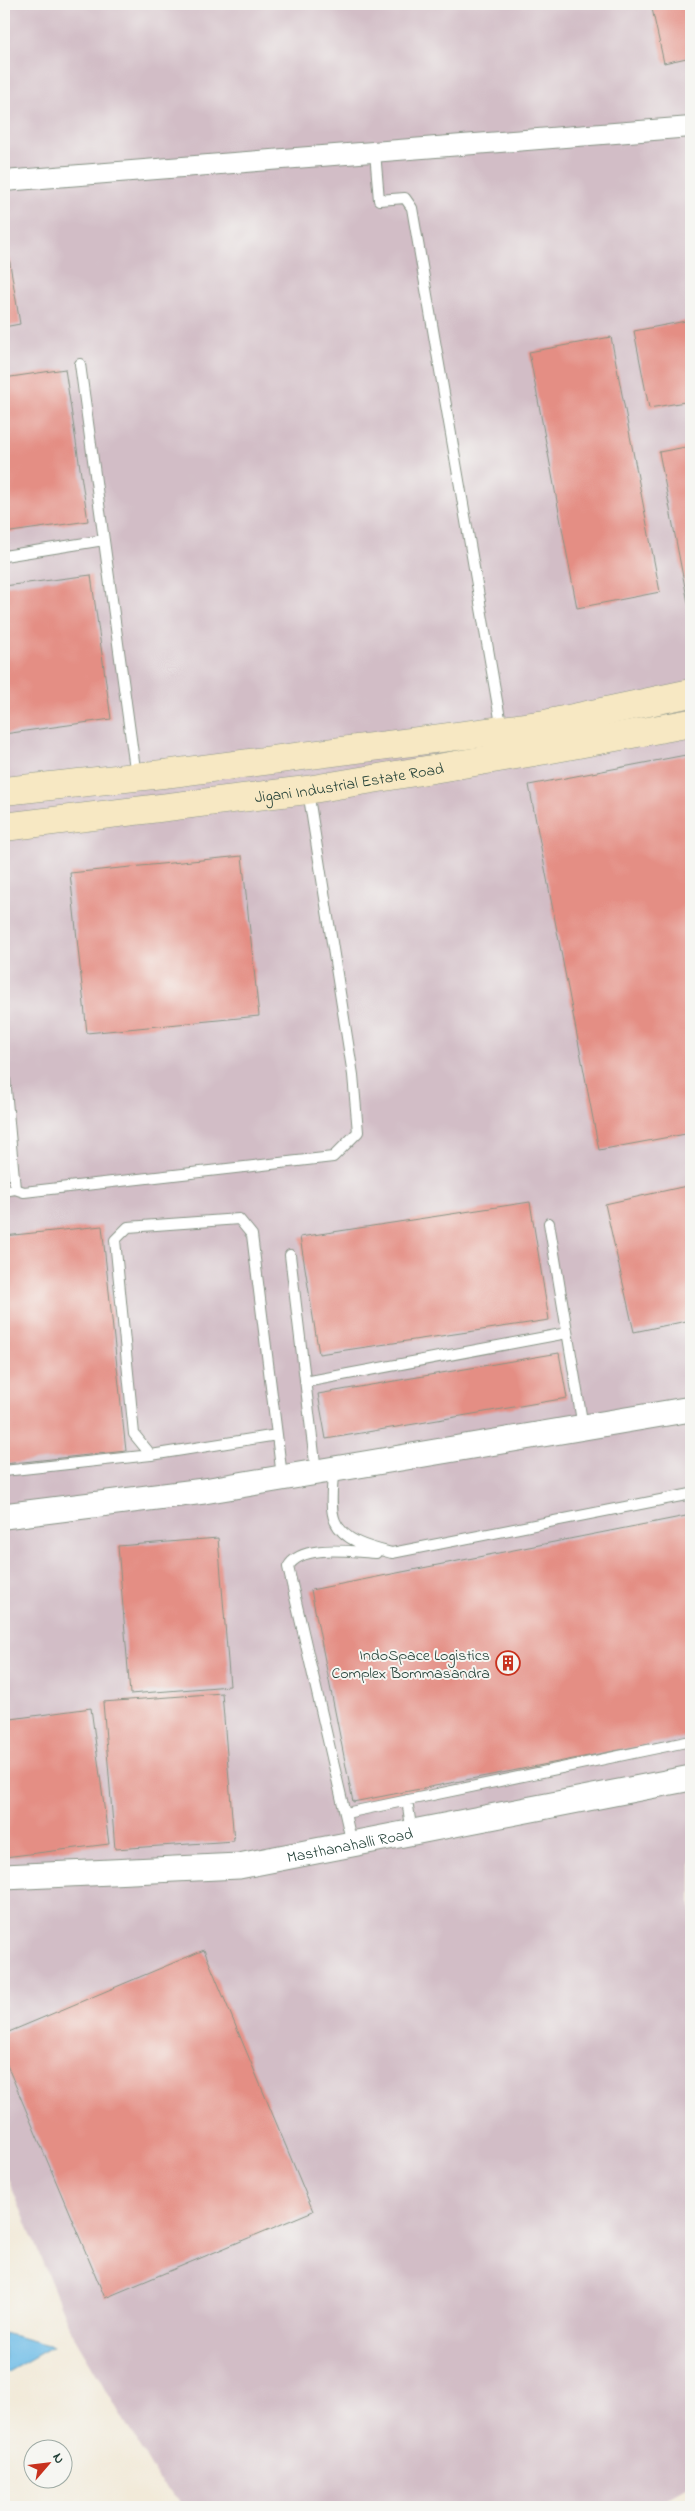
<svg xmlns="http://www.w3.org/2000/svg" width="695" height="2511" viewBox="0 0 695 2511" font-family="'Indie Flower',sans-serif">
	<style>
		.industrial { fill: #d2bdc6 }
		.water { fill: #6dbce7; stroke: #467c8e }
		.building { fill: #e48e84 }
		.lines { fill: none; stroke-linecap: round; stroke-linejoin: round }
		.service-casing { stroke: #889486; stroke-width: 12 }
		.minor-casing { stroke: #889486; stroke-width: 22 }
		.tertiary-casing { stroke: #889486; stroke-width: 27 }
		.secondary-casing { stroke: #889486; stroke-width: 29 }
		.service { stroke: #fff; stroke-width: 10 }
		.minor { stroke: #fff; stroke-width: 20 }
		.tertiary { stroke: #fff; stroke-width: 25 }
		.secondary { stroke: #f7e8c3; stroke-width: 28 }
		.labels { text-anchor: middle; stroke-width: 4; stroke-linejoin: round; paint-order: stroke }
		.street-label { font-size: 16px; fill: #1f3d34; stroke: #f6f6f2 }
		.poi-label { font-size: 16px; fill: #1f3d34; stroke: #f6f6f2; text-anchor: end }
	</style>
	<rect width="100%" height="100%" fill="#f6f6f2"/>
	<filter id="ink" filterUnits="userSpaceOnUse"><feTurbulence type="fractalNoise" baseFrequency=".02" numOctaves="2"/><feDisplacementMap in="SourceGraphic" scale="10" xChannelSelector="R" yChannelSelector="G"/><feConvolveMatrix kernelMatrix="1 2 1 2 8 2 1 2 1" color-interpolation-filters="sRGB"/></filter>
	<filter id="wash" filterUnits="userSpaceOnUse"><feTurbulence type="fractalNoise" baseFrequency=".0096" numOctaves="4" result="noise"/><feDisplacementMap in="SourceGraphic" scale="20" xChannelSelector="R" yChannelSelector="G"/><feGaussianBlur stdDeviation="1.12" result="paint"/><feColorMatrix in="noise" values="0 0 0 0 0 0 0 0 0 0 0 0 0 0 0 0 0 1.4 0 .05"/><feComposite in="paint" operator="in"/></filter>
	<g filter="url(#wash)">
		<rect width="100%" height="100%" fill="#f2ead9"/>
		<!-- industrial -->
		<path class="industrial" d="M4,4H691V2484L650,2507H185L161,2483L71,2331L4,2169Z"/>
		<!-- water -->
		<path class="water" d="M4,2333L53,2346L4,2374Z"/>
		<g id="blocks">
			<!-- building -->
			<path class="building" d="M651,4H691V57L664,63Z
				M9,258L20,324L4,327V259Z
				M691,320V401L649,408L634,331Z
				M611,337L660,592L577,608L529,352Z
				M65,369L88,521L4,533V378Z
				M691,446V607L689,608L659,452Z
				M91,575L111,719L4,734V586Z
				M691,754V1133L599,1150L529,785Z
				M242,856L259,1016L87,1033L70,873Z
				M691,1185V1320L634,1332L605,1204Z
				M530,1202L549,1320L319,1354L300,1237Z
				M102,1226L126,1451L4,1464V1236Z
				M559,1353L567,1398L326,1439L318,1394Z
				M691,1515V1736L353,1802L311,1590Z
				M218,1538L230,1686L130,1694L118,1546Z
				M222,1693L234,1841L115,1849L103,1702Z
				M91,1708L109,1844L5,1857L4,1720Z
				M204,1950L313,2211L105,2298L4,2058V2034Z"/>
		</g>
	</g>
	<g filter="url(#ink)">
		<use href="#blocks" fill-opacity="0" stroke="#889486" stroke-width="1"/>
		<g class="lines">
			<!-- service casing -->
			<g class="service-casing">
				<path id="service" d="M375,152L379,200L405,198L412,208L502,730
					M80,364L136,776
					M4,556L104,540
					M4,1067L15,1189L24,1192L333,1157L358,1132L353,1075L308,791
					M4,1191L15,1189
					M549,1223L583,1427
					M290,1255L316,1471
					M305,1382L567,1333
					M277,1435L151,1455L134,1434L115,1240L128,1227L239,1219L252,1235L277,1435L282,1477
					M333,1470C333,1485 329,1507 335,1521C344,1542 372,1548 392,1553L691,1494
					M4,1471L151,1455
					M407,1800L412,1833
					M346,1813L691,1741
					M352,1844L288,1567C301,1543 352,1552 376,1553"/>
			</g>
			<!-- minor casing -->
			<g class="minor-casing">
				<path id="minor" d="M4,181L691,127"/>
			</g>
			<!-- tertiary casing -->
			<g class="tertiary-casing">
				<g id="tertiary">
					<path d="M4,1516L204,1491L691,1409"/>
					<path id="s1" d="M4,1877L239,1866L691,1778"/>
				</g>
			</g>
			<!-- secondary casing -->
			<g class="secondary-casing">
				<g id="secondary">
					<path d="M4,791L172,773L503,730L545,724L691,693"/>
					<path id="s2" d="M4,827L307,790L546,750L691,723"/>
				</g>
			</g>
			<!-- service -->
			<use href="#service" class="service"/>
			<!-- minor -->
			<use href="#minor" class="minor"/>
			<!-- tertiary -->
			<use href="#tertiary" class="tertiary"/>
			<!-- secondary -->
			<use href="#secondary" class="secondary"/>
		</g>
	</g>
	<!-- icons -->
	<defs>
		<g id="building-ring" transform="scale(1.25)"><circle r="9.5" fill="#f6f6f2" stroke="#c8321e" stroke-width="1.5"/><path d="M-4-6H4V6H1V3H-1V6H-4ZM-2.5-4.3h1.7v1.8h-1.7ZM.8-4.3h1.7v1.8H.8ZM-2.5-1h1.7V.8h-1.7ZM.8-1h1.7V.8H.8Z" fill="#c8321e"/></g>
	</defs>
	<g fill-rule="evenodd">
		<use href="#building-ring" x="508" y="1663"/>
	</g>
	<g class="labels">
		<!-- street labels -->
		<g class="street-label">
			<text dy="6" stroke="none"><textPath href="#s2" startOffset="348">Jigani Industrial Estate Road</textPath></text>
			<text dy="6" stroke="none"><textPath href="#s1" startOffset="348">Masthanahalli Road</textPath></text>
		</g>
		<!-- poi labels -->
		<g class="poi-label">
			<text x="490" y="1660">IndoSpace Logistics<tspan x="490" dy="18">Complex Bommasandra</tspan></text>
		</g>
	</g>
	<!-- margin -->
	<rect width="695" height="2511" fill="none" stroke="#f6f6f2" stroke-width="20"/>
	<!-- north arrow -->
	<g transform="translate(48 2464) rotate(62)"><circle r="24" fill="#f6f6f2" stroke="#a0aca6"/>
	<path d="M0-4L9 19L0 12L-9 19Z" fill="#c8321e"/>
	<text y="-8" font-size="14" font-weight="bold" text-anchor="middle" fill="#1f3d34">N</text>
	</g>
</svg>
